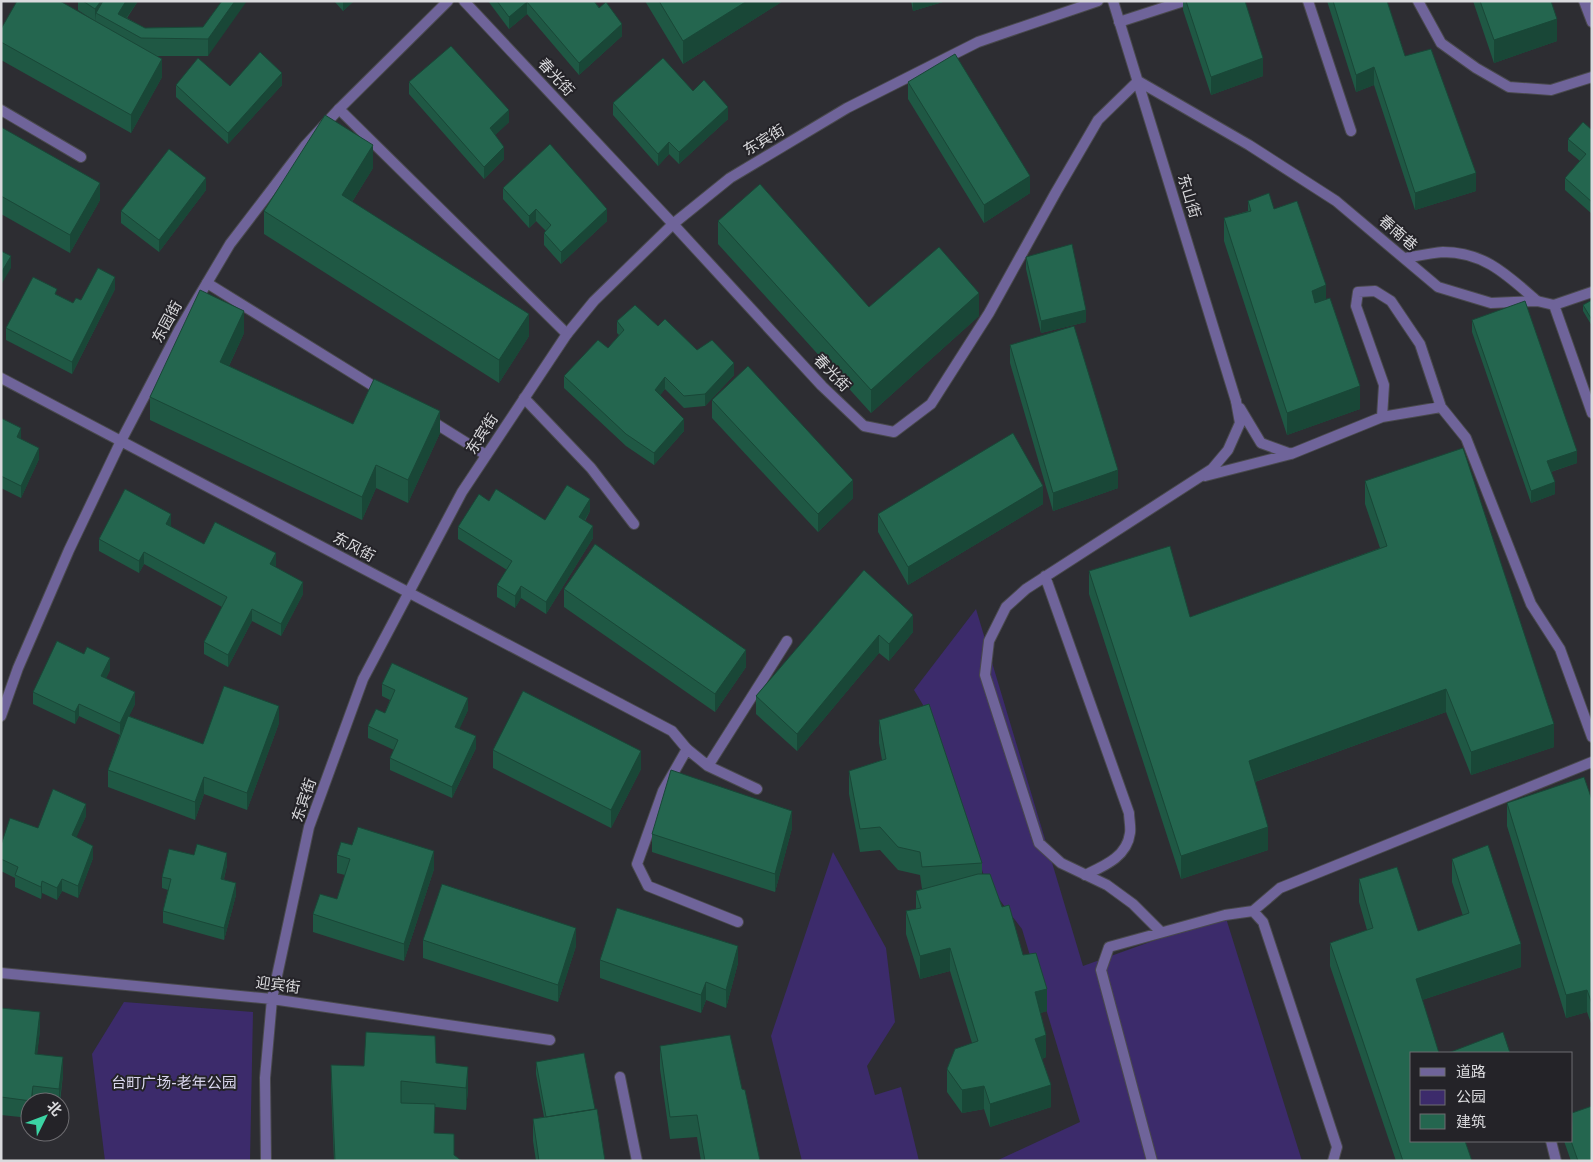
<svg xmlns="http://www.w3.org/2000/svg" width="1593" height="1162" viewBox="0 0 1593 1162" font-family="'DejaVu Sans','Noto Sans SC',sans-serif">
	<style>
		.green { fill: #3c2b6b }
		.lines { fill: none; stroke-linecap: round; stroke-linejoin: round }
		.service-casing { stroke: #49494d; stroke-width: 12 }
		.minor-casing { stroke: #49494d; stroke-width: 12 }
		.service { stroke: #6f649a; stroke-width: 10 }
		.minor { stroke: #6f649a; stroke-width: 10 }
		.wall { fill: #1f5844 }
		.shaded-wall { fill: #194737 }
		.building { fill: #24664f; stroke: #194737 }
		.labels { text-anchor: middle; stroke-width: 4; stroke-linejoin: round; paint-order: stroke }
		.street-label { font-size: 15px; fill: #dadadd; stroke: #242328 }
		.park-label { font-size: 15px; fill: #dad7ee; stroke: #242328 }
	</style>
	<rect width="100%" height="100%" fill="#2d2d32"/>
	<!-- green -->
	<path class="green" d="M976,609L1083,966L1225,915L1302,1161H996L1080,1122L1022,929L986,882L934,723L914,690Z
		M833,852L886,948L895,1022L867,1066L875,1095L901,1087L919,1161H802L771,1036Z
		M124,1002L253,1012L250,1161H105L92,1054Z"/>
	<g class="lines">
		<!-- service casing -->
		<g class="service-casing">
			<path id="service" d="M1308,1L1351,131
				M1418,1L1441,43L1476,68L1509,87L1551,90L1592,77
				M1584,1L1592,22
				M1119,22L1184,1
				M339,109L567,334
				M1,110L81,157
				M1405,258C1417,256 1431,253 1443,252C1485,252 1508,276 1537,301
				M207,283L383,392
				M524,398L591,468L634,524
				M1240,408L1261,443L1291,454
				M1382,417L1384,385L1356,306L1358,292L1375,291L1391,301L1420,344L1441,407
				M430,420L486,455
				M1205,476L1291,454L1382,417L1441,407L1466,438L1531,604L1560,649L1592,737
				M1045,576L1129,813C1129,819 1131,827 1130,833C1127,857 1104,866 1085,875
				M708,766L787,641
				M1253,911L1280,888L1592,762
				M738,922L648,886L637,864L663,791L687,749L708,766L757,789
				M1161,932L1133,904L1107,885L1061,863L1039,843L985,675L989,641L1006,607L1026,589L1212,469L1228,450L1240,423L1236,401
				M620,1077L637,1161
				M1551,1141L1556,1161
				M1152,1161L1101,970L1109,947L1225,915L1253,911L1263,922L1337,1147L1333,1161"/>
		</g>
		<!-- minor casing -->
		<g class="minor-casing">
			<path id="minor" d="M464,1L673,224L822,386L864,426L894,432L931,404L989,313L1056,192L1098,120L1138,81L1249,145L1336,201L1438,287L1491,303L1537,301L1554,305
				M1113,1L1236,401
				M1554,305L1592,413
				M1554,305L1592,292
				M1,378L672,731L687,749
				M1,716L18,668L69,550L121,441L179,330L230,244L305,146L339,109L448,1
				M1,973L272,999L550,1040
				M266,1161L265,1078L272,999L309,827L363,679L462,492L567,334L594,301L673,224L730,178L847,108L978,42L1098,1"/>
		</g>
		<!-- service -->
		<use href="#service" class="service"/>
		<!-- minor -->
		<use href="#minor" class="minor"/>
	</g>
	<!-- wall -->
	<path class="wall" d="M78,1H138L127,18L145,28L203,27L222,1L208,56H157L162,77L131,133L1,60V29L96,22L78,10Z
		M334,1H354L343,11Z
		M488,1H596L595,2L622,36L579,75L527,14L509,29Z
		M645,1H783L683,64Z
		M911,1H946L913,11Z
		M1183,1H1245L1263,76L1211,95L1183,10Z
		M1327,1H1387L1405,56L1476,191L1415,210L1374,85L1356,92Z
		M1473,1H1551L1557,41L1494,63Z
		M409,82L509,122L495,135L504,159L484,179L409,94Z
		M908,82L1030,193L984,223L908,99Z
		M176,85L230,86L282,85L228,144L176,97Z
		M693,91L728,119L679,164L669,154L658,166L613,115V103Z
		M1,127L100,200L70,253L1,214Z
		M1592,130V214L1565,190V178L1580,161L1568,151V139Z
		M373,168L352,202L529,336L499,383L264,234V211Z
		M503,188L607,221L561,264L544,245V233L546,231L536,221L529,228L503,199Z
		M206,190L159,252L121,223V211Z
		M1248,201L1326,299L1360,409L1287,435L1224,241V218L1248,211Z
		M718,221L869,307L979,316L871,413L718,244Z
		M1026,257L1086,322L1041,333L1026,269Z
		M115,289L72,374L6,340V328L57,295L73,303Z
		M1592,300V326L1583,311V305Z
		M1472,320L1577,463L1551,472L1555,494L1531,503L1472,332Z
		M617,321L658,326L697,350L734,375L705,406L684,408L665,389L660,395L684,431L654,465L626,446L564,388V376L608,348L619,335L617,333Z
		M244,333L229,366L353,424L440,433L408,503L376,488L362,520L150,420V397Z
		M1010,345L1118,488L1053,511L1010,363Z
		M712,400L853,498L818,532L712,418Z
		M1,418L21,439L39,459L21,498L1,488Z
		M1365,481L1554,747L1471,775L1446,712L1255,782L1268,850L1181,879L1089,594V571L1190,617L1380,548L1365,504Z
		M489,501L545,520L590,511L585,521L593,538L546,614L521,598L515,608L497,597V585L507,570L458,539V527Z
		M1043,504L908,585L878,532V514Z
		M171,526V527L204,544L276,565L275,567L303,594L281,636L252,621L228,667L204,654V642L222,607L144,564L139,573L99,551V539Z
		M864,570L913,632L889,661L879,653L797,751L756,714V696Z
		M564,589L746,667L715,712L564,607Z
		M110,670L106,678L135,704L129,716L203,744L279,723L247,810L204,794L195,820L108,787V770L120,735L79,716L75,724L33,704V692Z
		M382,684L468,710L459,729L476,748L452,798L390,770V758L394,750L368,738V726L385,713L390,700L382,696Z
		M879,720L982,863V874L1002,907L1047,1011L1040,1013L1046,1057L1042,1059L1051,1107L990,1127L984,1109L962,1113L947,1092V1069L972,1043L950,971L920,979L906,934V911L916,909V891L922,889L920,875L898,870L880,850L860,852L849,794V771L882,760L879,743Z
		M493,750L641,769L611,828L493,768Z
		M1592,800V1026L1587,1012L1566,1018L1507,826V803Z
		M86,816L76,837L93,858L78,898L62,891L57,900L42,893L41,899L15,887V878L1,871V845L38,828Z
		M792,828L775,892L652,852V834Z
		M337,855L434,869L404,961L313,932V914L337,899L345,875L337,873Z
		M1452,859L1521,967L1422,1000L1412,1053L1472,1161H1396L1330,966V943L1367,930L1359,902V879L1418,931L1463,916L1452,882Z
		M227,865L224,879L236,895L224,940L163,923V911L168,890L162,888V877Z
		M423,940L576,946L558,1002L423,958Z
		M600,960L738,963L726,1008L706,1000L701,1013L600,978Z
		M1,1008L40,1030L37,1054L63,1075L60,1102H30V1118L1,1115Z
		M660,1046L742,1089L760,1161H701L697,1137L670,1139L660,1069Z
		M536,1062L605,1161H536L533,1141V1119L544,1117L536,1074Z
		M436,1063L468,1089L466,1110L435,1107L434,1133L454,1155L462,1161H334L331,1087V1065L364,1066Z
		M1564,1141H1572L1592,1161H1571Z"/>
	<!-- shaded-wall -->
	<path class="shaded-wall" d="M101,1H109L96,13L95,21V9Z
		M126,1H138L120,27L118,14Z
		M235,1H247L208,56V39Z
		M343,1H354L343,11Z
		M747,1H783L683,64V41Z
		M913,1H946L913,11Z
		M527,2V14L509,29V17Z
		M1557,19V41L1494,63V40Z
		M622,24V36L579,75V63Z
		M1263,58V76L1211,95V77Z
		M162,59V77L131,133V115Z
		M1374,67V85L1356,92V75Z
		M282,73V85L228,144V133Z
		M728,107V119L679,164V152Z
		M509,110V122L490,140V128Z
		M669,142V154L658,166V154Z
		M373,145V168L342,218V195Z
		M504,147V159L484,179V167Z
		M1476,173V191L1415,210V193Z
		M1030,176V193L984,223V205Z
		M206,178V190L159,252V240Z
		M100,183V200L70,253V235Z
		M536,209V221L529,228V216Z
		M607,209V221L561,264V252Z
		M11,256V268L1,285V273Z
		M115,277V289L72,374V362Z
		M1326,285V307L1312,314V291Z
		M979,293V316L871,413V390Z
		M1086,310V322L1041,333V321Z
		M244,311V333L220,385V362Z
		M529,314V336L499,383V360Z
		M734,363V375L705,406V394Z
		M665,377V389L655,402V390Z
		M1360,386V409L1287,435V413Z
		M440,411V433L408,503V480Z
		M684,419V431L654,465V453Z
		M21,428V440L17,437Z
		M39,448V459L21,498V486Z
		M1577,451V463L1547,473V461Z
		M376,465V488L362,520V497Z
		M1118,470V488L1053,511V493Z
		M853,480V498L818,532V514Z
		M1555,482V494L1531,503V491Z
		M1043,486V504L908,585V567Z
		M590,499V511L579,529V517Z
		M171,514V526L166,536V524Z
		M593,526V538L546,614V602Z
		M144,552V564L139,573V561Z
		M276,553V565L270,576V564Z
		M303,582V594L281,636V624Z
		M521,586V598L515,608V596Z
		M252,609V621L228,667V655Z
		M913,615V632L889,661V644Z
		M879,635V653L797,751V734Z
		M746,650V667L715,712V694Z
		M110,658V670L101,688V676Z
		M1446,689V712L1249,784V761Z
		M135,692V704L120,735V723Z
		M468,698V710L455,739V727Z
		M79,704V716L75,724V712Z
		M279,706V723L247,810V793Z
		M1554,724V747L1471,775V752Z
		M476,736V748L452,798V787Z
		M641,751V769L611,828V810Z
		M204,777V794L195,820V802Z
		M86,804V816L72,847V835Z
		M792,811V828L775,892V874Z
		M1268,827V850L1181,879V856Z
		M93,846V858L78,898V886Z
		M434,851V869L404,961V944Z
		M227,853V865L221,891V879Z
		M62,879V891L57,900V888Z
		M42,881V893L41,899V887Z
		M236,883V895L224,940V928Z
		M576,928V946L558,1002V985Z
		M1521,944V967L1416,1002V979Z
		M738,946V963L726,1008V990Z
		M950,948V971L920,979V956Z
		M706,982V1000L701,1013V995Z
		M1047,989V1011L1035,1015V992Z
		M1587,990V1012L1566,1018V995Z
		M40,1012V1030L35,1072V1054Z
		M1046,1035V1057L1035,1062V1039Z
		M63,1057V1075L59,1102V1089Z
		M468,1067V1089L466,1110V1088Z
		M1051,1085V1107L990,1127V1104Z
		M33,1086V1102H31V1101Z
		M984,1086V1109L962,1113V1090Z"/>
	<!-- building -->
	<path class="building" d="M17,1H60L162,59L131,115L1,42V29Z
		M83,1H101L95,9Z
		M103,1H126L118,14L145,28L203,27L222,1H235L208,39L141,38L96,13Z
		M497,1H594L599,8L606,2L622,24L579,63L527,2L509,17Z
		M659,1H747L683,41Z
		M1186,1H1245L1263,58L1211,77Z
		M1333,1H1387L1405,56L1431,49L1476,173L1415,193L1374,67L1356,75Z
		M1480,1H1551L1557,19L1494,40Z
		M451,46L509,110L490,128L504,147L484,167L409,82Z
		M260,52L282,73L228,133L176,85L198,58L230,86Z
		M955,54L1030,176L984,205L908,82Z
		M663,58L693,91L704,80L728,107L679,152L669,142L658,154L613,103Z
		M325,115L373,145L342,195L529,314L499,360L264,211Z
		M1583,122L1592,130V202L1565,178L1586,154L1568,139Z
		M1,127L100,183L70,235L1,196Z
		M550,144L607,209L561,252L544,233L551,225L536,209L529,216L503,188Z
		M169,149L206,178L159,240L121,211Z
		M760,184L869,307L939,247L979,293L871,390L718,221Z
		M1269,193L1274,209L1297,201L1326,285L1312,291L1315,303L1330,298L1360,386L1287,413L1224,218L1251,211L1248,201Z
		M1072,244L1086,310L1041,321L1026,257Z
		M1,251L11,256L1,273Z
		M98,268L115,277L72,362L6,328L33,277L57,289L55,294L73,303L76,298L81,300Z
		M200,290L244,311L220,362L353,424L374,379L440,411L408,480L376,465L362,497L150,397Z
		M1592,300V320L1583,305Z
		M1525,301L1577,451L1547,461L1555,482L1531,491L1472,320Z
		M635,305L658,326L665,319L697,350L712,340L734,363L705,394L684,396L665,377L655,390L684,419L654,453L626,434L564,376L598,340L608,348L624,330L617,321Z
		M1074,326L1118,470L1053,493L1010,345Z
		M748,366L853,480L818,514L712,400Z
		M1,418L21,428L17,437L39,448L21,486L1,476Z
		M1013,433L1043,486L908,567L878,514Z
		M1463,448L1554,724L1471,752L1446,689L1249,761L1268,827L1181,856L1089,571L1170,546L1190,617L1387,546L1365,481Z
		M567,485L590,499L579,517L593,526L546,602L521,586L515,596L497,585L512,561L458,527L479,494L489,501L496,489L545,520Z
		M125,489L171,514L166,524L204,544L215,522L276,553L270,564L303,582L281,624L252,609L228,655L204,642L227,597L144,552L139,561L99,539Z
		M595,544L746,650L715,694L564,589Z
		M864,570L913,615L889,644L879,635L797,734L756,696Z
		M57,641L84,654L87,647L110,658L101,676L135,692L120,723L79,704L75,712L33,692Z
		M392,663L468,698L455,727L476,736L452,787L390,758L398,740L368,726L376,709L385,713L395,690L382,684Z
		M224,686L279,706L247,793L204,777L195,802L108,770L128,716L203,744Z
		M523,691L641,751L611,810L493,750Z
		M929,704L982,863L922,867L920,852L898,847L880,827L860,829L849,771L886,759L879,720Z
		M671,770L792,811L775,874L652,834Z
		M1584,777L1592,800V1004L1587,990L1566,995L1507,803Z
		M53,789L86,804L72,835L93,846L78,886L62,879L57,888L42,881L41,887L15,875L18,867L1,859V845L10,818L38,828Z
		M358,827L434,851L404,944L313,914L320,894L337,899L350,859L337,855L341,842L352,845Z
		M197,844L227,853L221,879L236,883L224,928L163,911L171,879L162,877L169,849L194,855Z
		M1488,845L1521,944L1416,979L1439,1053H1412V1141H1465L1472,1161H1403L1330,943L1373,928L1359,879L1397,867L1418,931L1469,913L1452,859Z
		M978,874H990L1002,907L1009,905L1023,955L1036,953L1047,989L1035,992L1046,1035L1035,1039L1051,1085L990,1104L984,1086L962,1090L947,1069L955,1049L978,1041L950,948L920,956L906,911L921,908L916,891Z
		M442,884L576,928L558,985L423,940Z
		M617,908L738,946L726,990L706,982L701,995L600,960Z
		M1,1008L40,1012L35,1054L63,1057L59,1089L33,1086L31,1101L1,1097Z
		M366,1032L435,1036L436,1063L468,1067L466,1088L401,1081V1103L435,1104L434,1133L454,1134V1155L462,1161H335L331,1065L364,1066Z
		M1503,1032L1510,1053H1448Z
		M730,1035L742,1089L745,1090L760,1161H705L697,1115L670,1117L660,1046Z
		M584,1053L595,1109L546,1117L536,1062Z
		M1592,1106V1161H1578L1571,1141L1572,1113Z
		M597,1109L605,1161H539L533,1119Z"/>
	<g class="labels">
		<!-- street labels -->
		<g class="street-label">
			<text transform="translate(556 77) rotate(47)" y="5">春光街</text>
			<text transform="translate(764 140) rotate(-31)" y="5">东宾街</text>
			<text transform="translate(1189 196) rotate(73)" y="5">东山街</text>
			<text transform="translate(1398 233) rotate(41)" y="5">春南巷</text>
			<text transform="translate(167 322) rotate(-61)" y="5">东园街</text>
			<text transform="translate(832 373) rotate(46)" y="5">春光街</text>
			<text transform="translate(482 434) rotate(-57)" y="5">东宾街</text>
			<text transform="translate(354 547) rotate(28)" y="5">东风街</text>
			<text transform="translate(304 800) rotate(-71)" y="5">东宾街</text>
			<text transform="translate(278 985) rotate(7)" y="5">迎宾街</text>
		</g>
		<!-- park labels -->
		<g class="park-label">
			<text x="174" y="1088">台町广场-老年公园</text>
		</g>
	</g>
	<!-- border -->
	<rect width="1593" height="1162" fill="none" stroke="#dadadd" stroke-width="5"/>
	<!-- legend -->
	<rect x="1410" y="1052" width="162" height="90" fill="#242328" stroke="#6d6c70"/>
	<rect x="1420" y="1068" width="25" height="8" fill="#6f649a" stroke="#6d6c70"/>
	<text x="1456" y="1077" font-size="15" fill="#dadadd">道路</text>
	<rect x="1420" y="1090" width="25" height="15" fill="#3c2b6b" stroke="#6d6c70"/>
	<text x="1456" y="1102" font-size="15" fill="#dadadd">公园</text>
	<rect x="1420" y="1114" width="25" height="15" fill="#24664f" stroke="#6d6c70"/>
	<text x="1456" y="1127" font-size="15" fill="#dadadd">建筑</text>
	<!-- north arrow -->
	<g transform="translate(45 1117) rotate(48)"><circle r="24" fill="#242328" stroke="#6d6c70"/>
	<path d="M0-4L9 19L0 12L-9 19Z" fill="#3bd4a4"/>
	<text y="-8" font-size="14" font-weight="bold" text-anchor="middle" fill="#dadadd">北</text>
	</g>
</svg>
